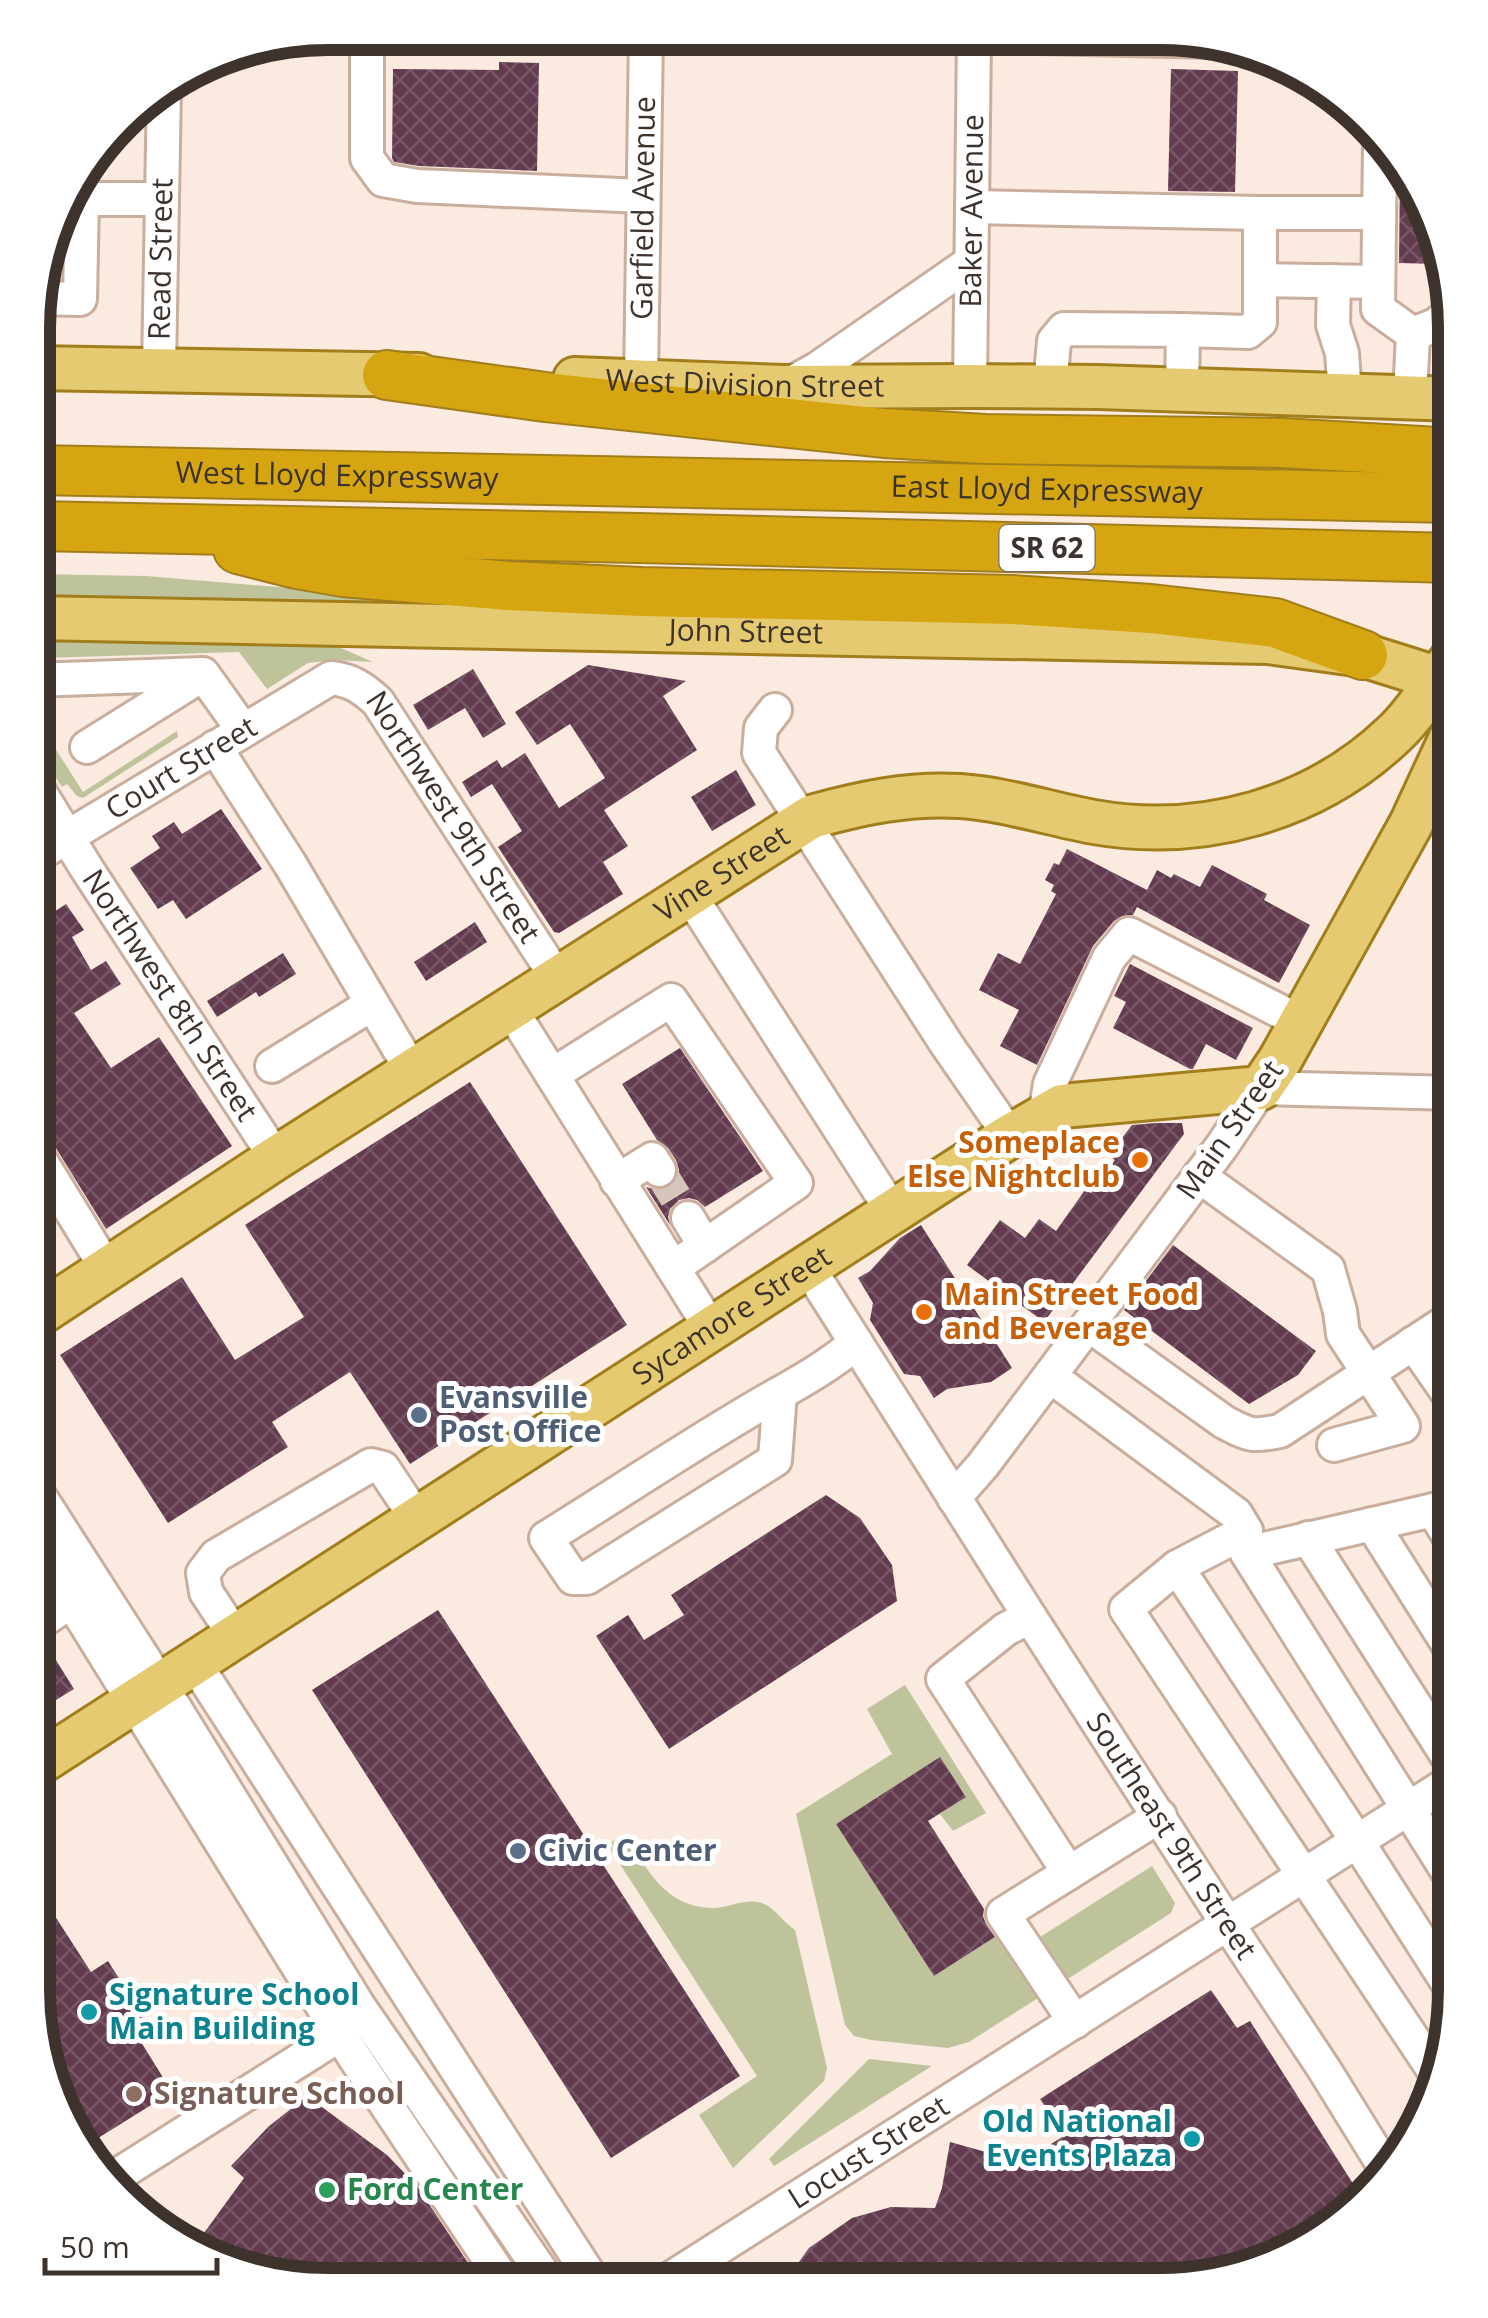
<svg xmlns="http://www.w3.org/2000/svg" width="1488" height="2318" viewBox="0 0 1488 2318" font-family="'Open Sans',sans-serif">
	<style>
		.grass { fill: #bec39c }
		.building { fill: url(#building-cross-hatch) }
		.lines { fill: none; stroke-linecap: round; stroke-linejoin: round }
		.minor-tunnel { stroke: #d5c5bb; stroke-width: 32; stroke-dasharray: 32 16; stroke-linecap: butt }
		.minor-casing { stroke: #c9ae9e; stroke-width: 38 }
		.major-casing { stroke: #a17e1b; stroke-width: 48 }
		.highway-casing { stroke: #a17e1b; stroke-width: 52 }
		.minor { stroke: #fff; stroke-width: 32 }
		.major { stroke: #e6ca71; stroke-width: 42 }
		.highway { stroke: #d6a612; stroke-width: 48 }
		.food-dot { fill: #e8710a; stroke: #fff; stroke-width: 4 }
		.service-dot { fill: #5c6f8a; stroke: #fff; stroke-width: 4 }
		.culture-dot { fill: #0f9aa8; stroke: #fff; stroke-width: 4 }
		.education-dot { fill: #8d6e63; stroke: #fff; stroke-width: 4 }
		.leisure-dot { fill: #2e9e5b; stroke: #fff; stroke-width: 4 }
		.labels { text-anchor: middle; stroke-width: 10; stroke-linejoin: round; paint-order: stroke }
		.shield { fill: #fff; stroke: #78706b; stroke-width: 2.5 }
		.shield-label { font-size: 28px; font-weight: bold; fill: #3e332c }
		.street-label { font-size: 30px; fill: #3e332c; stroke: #fff }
		.food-label { font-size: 30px; font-weight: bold; fill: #c56008; stroke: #fff; text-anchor: end }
		.service-label { font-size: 30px; font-weight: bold; fill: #4e5e75; stroke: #fff; text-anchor: start }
		.culture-label { font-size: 30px; font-weight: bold; fill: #0d838f; stroke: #fff; text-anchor: start }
		.education-label { font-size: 30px; font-weight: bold; fill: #785e54; stroke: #fff; text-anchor: start }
		.leisure-label { font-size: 30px; font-weight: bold; fill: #27864d; stroke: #fff; text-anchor: start }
		.rim { fill: none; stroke: #3e332c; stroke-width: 12 }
	</style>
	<defs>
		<pattern id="building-cross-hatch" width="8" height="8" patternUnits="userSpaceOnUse" patternTransform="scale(2.5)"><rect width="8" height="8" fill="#633b4f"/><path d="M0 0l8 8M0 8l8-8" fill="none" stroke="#775666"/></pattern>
	</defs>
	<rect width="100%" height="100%" fill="#fbeadf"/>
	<!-- grass -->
	<path class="grass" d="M35,574L146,576L433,600L432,612L35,604Z
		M34,632L318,638L373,662L334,660L308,663L267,689L239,652L44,658L34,662Z
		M34,715L83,792L177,731L178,737L83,798L77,796L67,784L62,787L34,745Z
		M905,1685L986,1813L953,1831L940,1814L966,1796L940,1758L836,1824L934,1976L1000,1934L986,1912L1040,1937L1152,1866L1175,1903L1171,1913L969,2042L948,2048L871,2040L854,2036L845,2025L796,1814L892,1754L867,1709Z
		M625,1835C648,1870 664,1906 711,1908C726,1909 742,1899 758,1902C774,1905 781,1921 795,1930L827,2068L824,2081L733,2168L699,2115L757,2076L607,1844Z
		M869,2059L932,2066L774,2166L769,2159Z"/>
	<!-- building -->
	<path class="building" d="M499,62L539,63L537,171L419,166L394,162L392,158L393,69L499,70Z
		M1171,69L1238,71L1235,192L1168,191Z
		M1400,171L1433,214L1437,236V264L1399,263Z
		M588,665L686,681L663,696L697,750L604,810L628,846L603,862L623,894L559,933L554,932L498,847L522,831L492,784L471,797L462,782L497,760L502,768L525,753L559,808L605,778L570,724L537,745L515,712Z
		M473,669L506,724L483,738L465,708L428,730L413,705Z
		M736,770L756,805L712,831L691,797Z
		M221,809L262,869L186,919L173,900L158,909L130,868L160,848L152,836L174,822L182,834Z
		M1067,849L1147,890L1157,870L1171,878L1174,874L1200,887L1212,865L1267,894L1264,900L1310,925L1279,983L1137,907L1133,915L1122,916L1114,921L1093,946L1037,1065L1000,1046L1019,1010L979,990L998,953L1020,964L1056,894L1051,891L1054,885L1045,880L1054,863L1059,865Z
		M66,904L84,930L72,937L91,970L106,961L121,984L74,1013L111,1068L159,1037L232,1146L106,1229L51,1140L38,1131L34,1124V925Z
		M475,922L487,942L426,981L414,962Z
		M283,953L296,974L259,997L256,992L217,1017L207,1001Z
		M1130,964L1253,1028L1236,1060L1206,1044L1193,1069H1190L1113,1028L1126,1002L1114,996Z
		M680,1048L763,1171L705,1207L697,1200L689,1198L679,1200L670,1209L668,1217L670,1225L646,1187L659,1190L670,1186L677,1178L679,1170L676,1160L668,1148L657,1140L622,1084Z
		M470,1082L627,1325L410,1464L350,1372L272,1422L288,1447L168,1523L60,1355L182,1277L235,1360L304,1317L245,1225Z
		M1156,1123H1182L1184,1134L1044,1322L967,1265L1000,1220L1025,1238L1039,1219L1056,1231L1085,1190L1091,1193L1115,1160L1109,1155L1132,1125Z
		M921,1225L1012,1368L991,1382L947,1389L934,1398L920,1376L904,1374L870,1320L873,1303L858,1278L870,1271L900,1238Z
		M1173,1245L1316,1351L1298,1375L1249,1404L1124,1310Z
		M826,1495L860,1518L892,1565L897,1601L669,1749L596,1636L628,1615L644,1640L684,1615L671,1595Z
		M438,1610L740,2076L611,2158L312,1690Z
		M49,1649L74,1689L33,1714V1659Z
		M940,1757L966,1797L928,1821L984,1909L983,1916L986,1924L995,1937L934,1976L836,1824Z
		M53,1913L91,1972L108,1961L154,2034L141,2042L172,2092L87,2145L55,2104L32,1990L33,1925Z
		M1211,1990L1237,2028L1250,2021L1357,2190L1290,2235L1297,2245L1274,2263L1161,2286L783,2284L809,2248L852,2218L891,2207L935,2208L942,2188L950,2142L1022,2162L1064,2136L1040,2099Z
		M307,2096L387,2155L417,2186L482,2284L290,2283L196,2244L244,2178L231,2166L268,2127Z"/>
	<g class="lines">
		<!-- minor-tunnel -->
		<path class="minor-tunnel" d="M659,1170L688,1218"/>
		<!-- minor casing -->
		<g class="minor-casing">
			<g id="minor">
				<path d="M367,33V158L383,180L417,186L643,196"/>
				<path d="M899,34L1215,41"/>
				<path d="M1380,146L1378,309L1413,334L1436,325L1452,311"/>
				<path d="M62,199H162"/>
				<path d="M972,207L1260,213H1379"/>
				<path d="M1260,280L1378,282"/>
				<path d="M1334,281L1333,325L1342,353L1345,395"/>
				<path d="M35,298L80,299L82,199"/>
				<path d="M1183,330L1248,332L1260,322V213"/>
				<path id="s1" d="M159,369L164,87"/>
				<path id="s2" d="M641,383L646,33"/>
				<path id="s3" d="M970,386L974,34"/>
				<path d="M784,387L817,369L971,262"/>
				<path d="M1050,387L1054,341L1064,329L1183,330L1182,390"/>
				<path d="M1410,397L1413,334"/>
				<path d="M34,680L203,674L243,730"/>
				<path d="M775,710L761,728L759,753L947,1045L1010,1136"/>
				<path d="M87,747L199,677"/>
				<path d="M215,747L290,864L412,1071"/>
				<path id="s4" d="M34,783L87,869L276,1158"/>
				<path id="s5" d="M34,857L331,678C351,680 363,688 378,702L557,978"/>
				<path d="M689,894L893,1212"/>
				<path d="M510,1008L712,1330"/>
				<path d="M272,1066L372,1004"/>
				<path d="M552,1075L671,1000L796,1183L673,1268"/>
				<path d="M1045,1115L1050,1084L1109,958L1129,934L1301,1022"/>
				<path d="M34,1150L108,1271"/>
				<path d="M1199,1176L1328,1269L1340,1311L1343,1334L1403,1426L1334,1445"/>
				<path d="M617,1181L652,1159L659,1170"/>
				<path d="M688,1218L705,1246"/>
				<path id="s6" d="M808,1267L1030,1617L1227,1923L1324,2069L1389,2174"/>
				<path d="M1089,1325L1224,1422C1249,1435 1251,1437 1280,1431L1455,1316"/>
				<path d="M1413,1343L1455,1403"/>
				<path d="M1050,1376L1236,1514L1246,1531L1247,1553L1455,1505"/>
				<path d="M780,1393L775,1460L587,1578H573L546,1538C612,1497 677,1454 744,1414C782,1391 822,1372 856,1343"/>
				<path d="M33,1486L160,1684L358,2005L550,2284"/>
				<path d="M954,1498L983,1465L1222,1146L1261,1088L1455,1093"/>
				<path d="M1433,1510L1455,1546"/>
				<path d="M1372,1524L1455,1655"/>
				<path d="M1246,1531L1177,1567L1126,1609L1433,2069"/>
				<path d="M1308,1538L1455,1768"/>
				<path d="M33,1539L353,2055L506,2284"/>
				<path d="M1247,1553L1455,1883"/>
				<path d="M1177,1567L1357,1841L1455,1994"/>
				<path d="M1030,1617L1006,1629L943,1679L1069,1873"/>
				<path d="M33,1627L72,1601"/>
				<path d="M235,1636L206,1592L203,1573L216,1556L371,1465L383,1468L417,1519"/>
				<path d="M194,1662L595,2284"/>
				<path d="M1075,2022L1003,1914L1160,1816"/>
				<path d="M113,2178L341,2034L351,2017"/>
				<path id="s7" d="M662,2284L1455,1779"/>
			</g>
		</g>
		<!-- major casing -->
		<g class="major-casing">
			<g id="major">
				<path d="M35,368L419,375"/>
				<path id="s8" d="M575,379L784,387L970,386L1098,387L1455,399"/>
				<path id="s9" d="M34,618L1268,642L1363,655L1455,684"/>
				<path id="s10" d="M33,1318L276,1158L811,817C861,803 908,793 960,796C1005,799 1050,814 1094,822C1202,841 1315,810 1395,733C1419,710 1435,681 1455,655"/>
				<path id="s11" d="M33,1767L1010,1136L1062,1106L1261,1088L1280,1060L1411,824L1455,729"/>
			</g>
		</g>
		<!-- highway casing -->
		<g class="highway-casing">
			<g id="highway">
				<path d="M387,375L545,397L884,433L985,439L1282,443L1455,453"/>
				<path id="s12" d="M35,470L1455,498"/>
				<path d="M35,526L638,538L1455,558"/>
				<path d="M238,549L297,564L343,572L509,586L641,592L1013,600L1151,609L1275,623L1363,655"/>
			</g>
		</g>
		<!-- minor -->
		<use href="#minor" class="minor"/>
		<!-- major -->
		<use href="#major" class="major"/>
		<!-- highway -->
		<use href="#highway" class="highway"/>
	</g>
	<!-- markers -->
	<g class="food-dot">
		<circle cx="1140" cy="1160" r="10"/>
		<circle cx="924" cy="1312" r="10"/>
	</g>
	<g class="service-dot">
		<circle cx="419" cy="1415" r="10"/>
		<circle cx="518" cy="1851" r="10"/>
	</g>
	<g class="culture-dot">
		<circle cx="89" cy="2012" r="10"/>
		<circle cx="1192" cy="2139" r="10"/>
	</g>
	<circle class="education-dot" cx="134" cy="2094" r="10"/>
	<circle class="leisure-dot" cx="327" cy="2190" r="10"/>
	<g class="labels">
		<!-- shield labels -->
		<rect class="shield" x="999.5" y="525" width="95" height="46" rx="8"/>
		<g class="shield-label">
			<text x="1047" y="558">SR 62</text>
		</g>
		<!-- street labels -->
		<g class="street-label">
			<text dy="10" stroke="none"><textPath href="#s2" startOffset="175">Garfield Avenue</textPath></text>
			<text dy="10" stroke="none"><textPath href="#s3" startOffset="175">Baker Avenue</textPath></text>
			<text dy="10" stroke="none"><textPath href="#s1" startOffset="110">Read Street</textPath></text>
			<text dy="10" stroke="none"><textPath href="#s8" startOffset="170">West Division Street</textPath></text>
			<text dy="10" stroke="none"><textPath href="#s12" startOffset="302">West Lloyd Expressway</textPath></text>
			<text dy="10" stroke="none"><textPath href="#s12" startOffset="1012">East Lloyd Expressway</textPath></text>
			<text dy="10" stroke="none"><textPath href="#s9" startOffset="712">John Street</textPath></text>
			<text dy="10" stroke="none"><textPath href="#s5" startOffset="172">Court Street</textPath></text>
			<text dy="10" stroke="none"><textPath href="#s5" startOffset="538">Northwest 9th Street</textPath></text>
			<text dy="10" stroke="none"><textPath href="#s10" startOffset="820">Vine Street</textPath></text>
			<text dy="10" stroke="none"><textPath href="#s4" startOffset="252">Northwest 8th Street</textPath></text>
			<text transform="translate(1230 1130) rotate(-55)" y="10">Main Street</text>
			<text dy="10" stroke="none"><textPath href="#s11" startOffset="832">Sycamore Street</textPath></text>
			<text dy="10" stroke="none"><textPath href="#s6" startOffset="675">Southeast 9th Street</textPath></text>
			<text dy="10" stroke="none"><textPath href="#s7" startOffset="245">Locust Street</textPath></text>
		</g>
		<!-- food labels -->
		<g class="food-label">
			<text x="1120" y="1153">Someplace<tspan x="1120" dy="34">Else Nightclub</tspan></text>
			<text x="944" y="1305" text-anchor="start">Main Street Food<tspan x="944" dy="34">and Beverage</tspan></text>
		</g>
		<!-- service labels -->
		<g class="service-label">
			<text x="439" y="1408">Evansville<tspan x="439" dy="34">Post Office</tspan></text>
			<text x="538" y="1861">Civic Center</text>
		</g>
		<!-- culture labels -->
		<g class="culture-label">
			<text x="109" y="2005">Signature School<tspan x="109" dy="34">Main Building</tspan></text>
			<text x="1172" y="2132" text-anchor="end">Old National<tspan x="1172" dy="34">Events Plaza</tspan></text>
		</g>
		<!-- education labels -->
		<g class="education-label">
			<text x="154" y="2104">Signature School</text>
		</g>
		<!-- leisure labels -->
		<g class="leisure-label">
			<text x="347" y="2200">Ford Center</text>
		</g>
	</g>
	<!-- crop -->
	<path d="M0 0H1488V2318H0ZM328 50H1160A278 278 0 0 1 1438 328V1990A278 278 0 0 1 1160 2268H328A278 278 0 0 1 50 1990V328A278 278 0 0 1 328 50Z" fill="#fff" fill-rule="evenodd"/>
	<path class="rim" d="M328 50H1160A278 278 0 0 1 1438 328V1990A278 278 0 0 1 1160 2268H328A278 278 0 0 1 50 1990V328A278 278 0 0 1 328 50Z"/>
	<!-- scale -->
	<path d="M45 2258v15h172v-15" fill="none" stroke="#3e332c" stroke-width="5"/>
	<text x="60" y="2258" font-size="30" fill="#3e332c" stroke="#ffffff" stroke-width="8" paint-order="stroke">50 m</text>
</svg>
